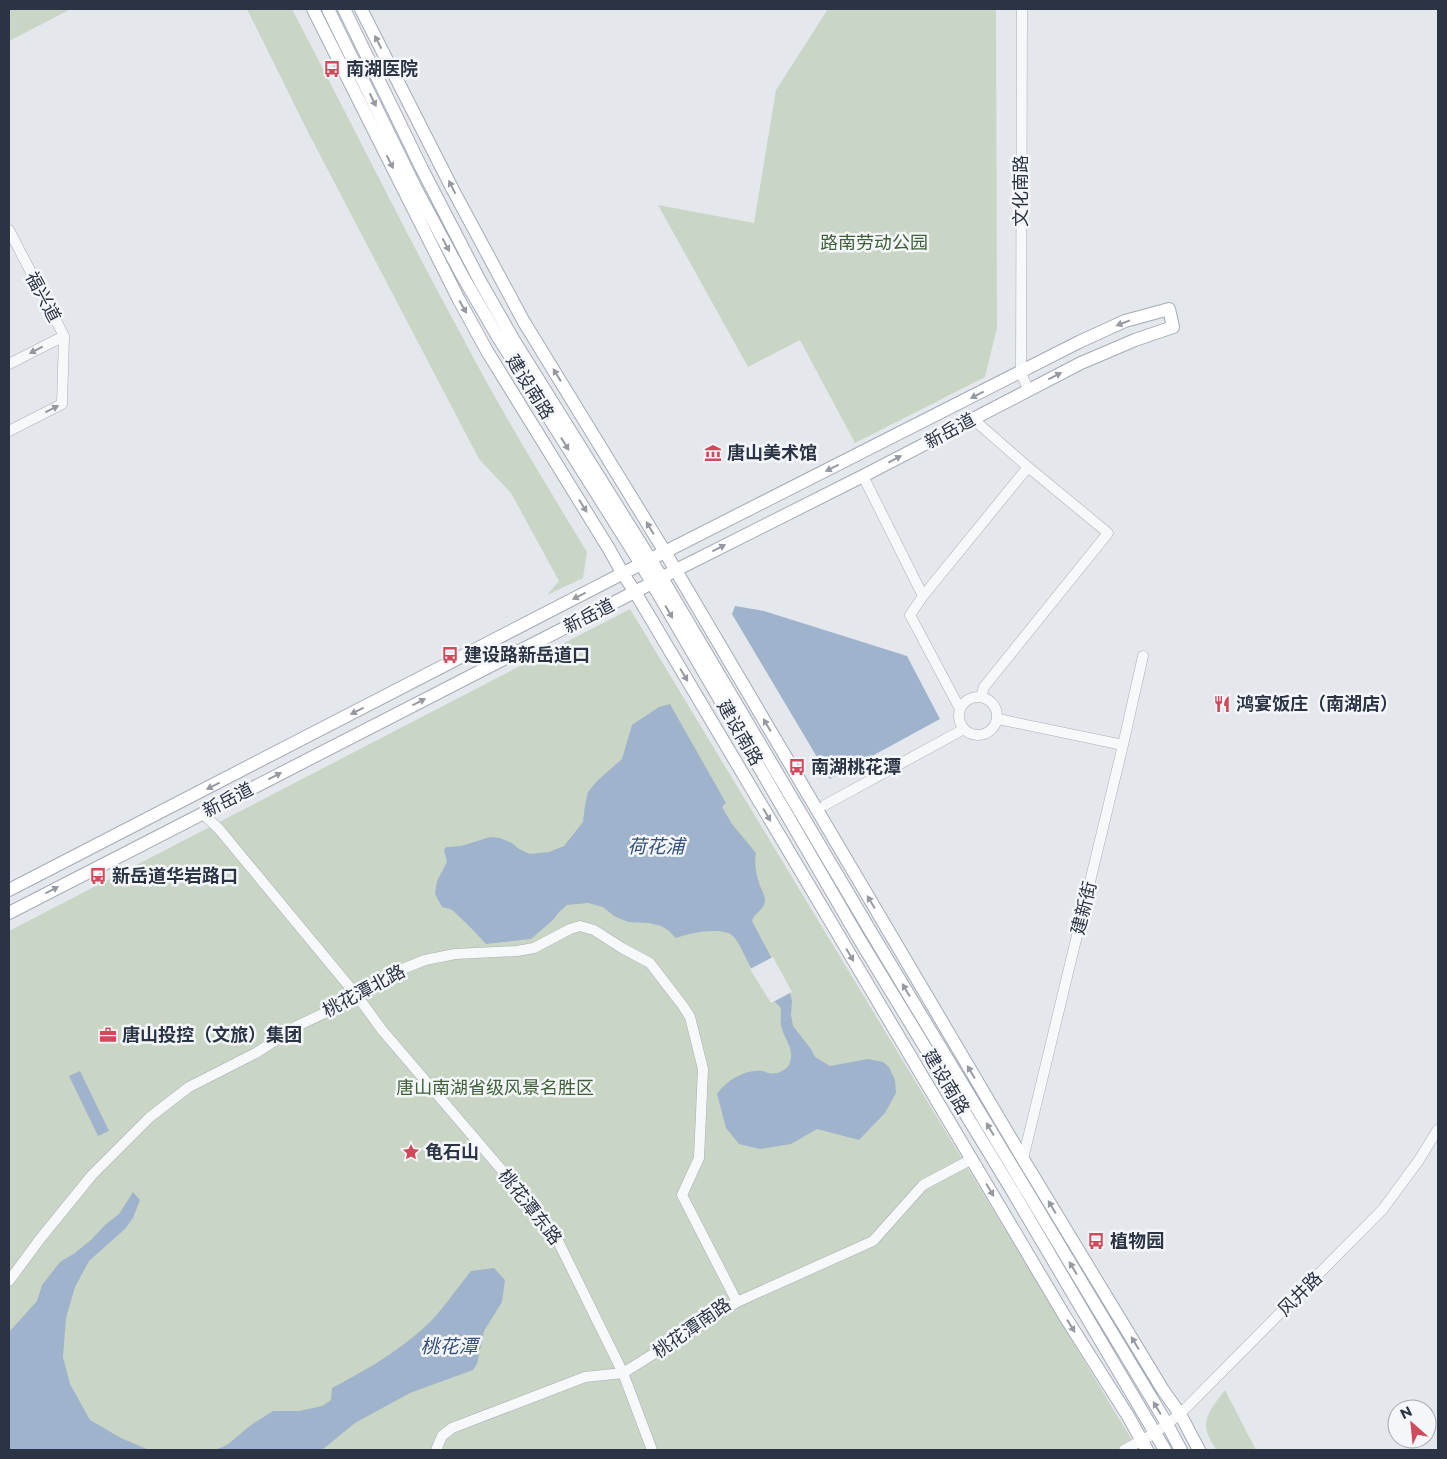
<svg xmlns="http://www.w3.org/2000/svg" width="1447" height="1459" viewBox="0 0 1447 1459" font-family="Montserrat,'Noto Sans SC',sans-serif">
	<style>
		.green { fill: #c9d6c5 }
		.water { fill: #9fb4cc }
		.pier { fill: #e4e7ec }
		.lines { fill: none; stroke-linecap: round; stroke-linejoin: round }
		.minor-casing { stroke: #a9aeb7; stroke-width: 11 }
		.major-casing { stroke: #a3abb8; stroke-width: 14 }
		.minor { stroke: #f7f8fa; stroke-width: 10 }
		.major { stroke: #fff; stroke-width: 12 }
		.oneway { fill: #959aa2 }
		.oneway2 { fill: #9196a0 }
		.labels { text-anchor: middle; stroke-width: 5; stroke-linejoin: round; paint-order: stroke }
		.poi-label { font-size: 18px; font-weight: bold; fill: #2b3445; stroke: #f4f6f9; text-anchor: start }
		.street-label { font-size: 18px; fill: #2b3445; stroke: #f4f6f9 }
		.park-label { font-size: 18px; fill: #3f6138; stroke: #f4f6f9 }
		.water-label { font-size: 19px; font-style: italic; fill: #34527a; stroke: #f4f6f9 }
	</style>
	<rect width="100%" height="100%" fill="#e4e7ec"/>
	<!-- green -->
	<path class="green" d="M9,9H71L9,41Z
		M247,9H292C350,120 405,232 465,342C503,414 545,483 587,552L583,578L547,595L559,581L511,493L479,459L308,132Z
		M828,9H996L997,328L985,377L855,443L800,340L748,367L658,205L754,223L776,90Z
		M630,609L1138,1450H9V931Z
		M1225,1390L1256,1450H1216C1213,1444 1209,1438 1207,1432C1202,1417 1217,1401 1225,1390Z"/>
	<!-- water -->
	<path class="water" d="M735,606L764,611L907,656L940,719L830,779L732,614Z
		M670,704L726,803L722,807L732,824L756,853C754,865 756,874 760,886C762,890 765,896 765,901C764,910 754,913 752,921L790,993L792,1001L791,1015L793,1026L811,1049L815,1057L830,1066L868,1059L883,1062L889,1067L895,1080L896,1093L885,1113L859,1140L817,1129L791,1144L760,1149L739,1144L726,1128L717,1094C726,1081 745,1069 762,1071C765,1071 767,1073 769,1073C776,1075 785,1071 789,1065C796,1049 784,1040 781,1025C780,1021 782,1010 780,1007C778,1004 774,1002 772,999C760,985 750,967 742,950C739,944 735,936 728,933C714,928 689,933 676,938L669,931L661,926L649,923L628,922L614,916L603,907L588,903L567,905L559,912L553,920L531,939L486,944C482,939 455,911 450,909C447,908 444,908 442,907L435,894L437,881L447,862L444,850L446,847L461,846L490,837L500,838L512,843L519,849L530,854L549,852L564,846L583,822L585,805L588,792L597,781L622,759L632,725L659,707Z
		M80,1071L109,1131L98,1136L69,1076Z
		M133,1192L140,1200L133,1218L125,1229L89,1261L75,1287L66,1318L63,1357L70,1384L90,1420L121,1438L149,1450H9V1332L37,1301L42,1285L60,1262L75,1253L92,1239L106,1224L119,1214Z
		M494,1268L505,1280L502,1302L484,1331L477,1364L473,1370L410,1393L355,1423L322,1450H215L227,1445L251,1425L273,1411H299L322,1406L331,1400L332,1388C366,1370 401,1350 429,1323C443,1309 458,1287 471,1271Z"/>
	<!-- pier -->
	<path class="pier" d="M773,957L792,992L771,1003L750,969Z"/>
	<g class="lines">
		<!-- minor casing -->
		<g class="minor-casing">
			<path id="minor" d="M1022,9L1021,373L1028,389
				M9,230L64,336L62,404L9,431
				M9,364L64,336
				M973,419L1028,467L1108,533L984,687L981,697
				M863,476L923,596L910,615L960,709
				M923,596L1028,467
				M959 716a19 19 0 1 1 38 0a19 19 0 1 1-38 0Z
				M998,719L1123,745
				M825,805L964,729
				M202,813L219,829L358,997L382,1030L542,1217L557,1239L623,1373L652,1450
				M1023,1159L1123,745L1143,656
				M9,1281L40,1239L92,1175L150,1117L189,1087L256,1053L297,1026L358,997L390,974L425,960L455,954L517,951L534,948L570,929L580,926L594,930L622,948L650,963L683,1006L690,1017L703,1069L699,1158L682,1195L737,1302L623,1373L585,1377L452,1428L442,1436L436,1450
				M737,1302L873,1241L923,1185L972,1159
				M1124,1450L1155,1433L1180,1414L1383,1209L1419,1160L1438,1129"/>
		</g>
		<!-- major casing -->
		<g class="major-casing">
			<path id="major" d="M313,9L459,300L487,351L609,549L623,574L635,592L1064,1315L1128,1416L1147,1450
				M328,9L415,187L463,277L498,337L641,564L858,937L1010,1187L1165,1450
				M344,9L422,169L480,281L513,339L662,578L871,932L1167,1424L1181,1450
				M361,9L453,190L524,322L665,552L1023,1159L1163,1390L1180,1414L1199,1450
				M9,890L641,564L1079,342L1125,321L1169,309L1173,327L1135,340L1081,363L863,476L676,570L652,583L9,913"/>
		</g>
		<!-- minor -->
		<use href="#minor" class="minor"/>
		<!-- major -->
		<use href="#major" class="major"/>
	</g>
	<!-- one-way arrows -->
	<defs><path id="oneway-solid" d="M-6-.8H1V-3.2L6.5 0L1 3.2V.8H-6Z" transform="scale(1.25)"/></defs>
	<g class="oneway">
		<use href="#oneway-solid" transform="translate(378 42) rotate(-117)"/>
		<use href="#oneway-solid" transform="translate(373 100) rotate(64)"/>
		<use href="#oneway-solid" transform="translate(390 162) rotate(63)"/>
		<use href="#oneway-solid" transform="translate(452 187) rotate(-117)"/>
		<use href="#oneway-solid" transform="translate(446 245) rotate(62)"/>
		<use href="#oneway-solid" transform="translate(463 307) rotate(61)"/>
		<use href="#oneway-solid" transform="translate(1123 323) rotate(159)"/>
		<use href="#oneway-solid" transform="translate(557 375) rotate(-122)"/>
		<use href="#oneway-solid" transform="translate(1055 376) rotate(-27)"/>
		<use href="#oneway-solid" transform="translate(977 395) rotate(153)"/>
		<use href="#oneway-solid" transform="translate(565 444) rotate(58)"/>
		<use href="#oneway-solid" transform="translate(895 459) rotate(-28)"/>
		<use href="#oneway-solid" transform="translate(832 468) rotate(153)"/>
		<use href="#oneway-solid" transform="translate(583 506) rotate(58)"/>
		<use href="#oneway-solid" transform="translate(650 528) rotate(-121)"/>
		<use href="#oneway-solid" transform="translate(719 548) rotate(-27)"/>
		<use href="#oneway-solid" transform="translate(579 596) rotate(153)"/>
		<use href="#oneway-solid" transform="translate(669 612) rotate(60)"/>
		<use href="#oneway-solid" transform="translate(684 675) rotate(59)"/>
		<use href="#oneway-solid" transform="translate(419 702) rotate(-27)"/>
		<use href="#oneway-solid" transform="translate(357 711) rotate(153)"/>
		<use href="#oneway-solid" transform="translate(767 725) rotate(-120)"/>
		<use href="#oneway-solid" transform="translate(275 776) rotate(-27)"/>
		<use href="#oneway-solid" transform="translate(213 786) rotate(153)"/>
		<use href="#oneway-solid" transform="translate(767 815) rotate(59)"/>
		<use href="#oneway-solid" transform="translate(52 890) rotate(-27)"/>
		<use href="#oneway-solid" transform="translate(871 902) rotate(-121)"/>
		<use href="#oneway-solid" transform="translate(850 955) rotate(59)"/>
		<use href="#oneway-solid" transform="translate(906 990) rotate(-121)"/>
		<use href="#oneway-solid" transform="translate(971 1072) rotate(-121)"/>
		<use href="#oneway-solid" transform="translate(990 1129) rotate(-121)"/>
		<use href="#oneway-solid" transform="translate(990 1190) rotate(59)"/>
		<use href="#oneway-solid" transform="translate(1052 1207) rotate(-121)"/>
		<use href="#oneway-solid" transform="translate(1073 1268) rotate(-121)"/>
		<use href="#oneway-solid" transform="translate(1071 1326) rotate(58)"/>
		<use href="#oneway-solid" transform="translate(1135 1343) rotate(-121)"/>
		<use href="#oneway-solid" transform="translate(1157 1408) rotate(-121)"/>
	</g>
	<g class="oneway2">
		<use href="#oneway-solid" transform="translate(36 350) rotate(153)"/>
		<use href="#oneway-solid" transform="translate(52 409) rotate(-27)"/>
	</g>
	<!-- icons -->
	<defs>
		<g id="bus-bare" transform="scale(1.35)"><path d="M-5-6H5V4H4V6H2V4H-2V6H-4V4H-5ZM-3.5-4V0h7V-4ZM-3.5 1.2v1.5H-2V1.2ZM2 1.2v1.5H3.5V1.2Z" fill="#d1495b" stroke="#f4f6f9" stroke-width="2.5" paint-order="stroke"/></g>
		<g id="museum-bare" transform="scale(1.35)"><path d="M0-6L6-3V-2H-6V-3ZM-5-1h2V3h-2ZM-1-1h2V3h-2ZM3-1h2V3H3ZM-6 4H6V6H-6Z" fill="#d1495b" stroke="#f4f6f9" stroke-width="2.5" paint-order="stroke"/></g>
		<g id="restaurant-bare" transform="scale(1.35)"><path d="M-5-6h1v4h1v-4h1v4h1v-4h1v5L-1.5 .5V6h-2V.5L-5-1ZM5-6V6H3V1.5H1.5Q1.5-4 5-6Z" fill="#d1495b" stroke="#f4f6f9" stroke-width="2.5" paint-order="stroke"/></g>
		<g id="office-bare" transform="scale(1.35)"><path d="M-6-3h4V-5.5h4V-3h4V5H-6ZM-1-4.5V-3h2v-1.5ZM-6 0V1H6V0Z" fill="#d1495b" stroke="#f4f6f9" stroke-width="2.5" paint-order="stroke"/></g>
		<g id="sight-bare" transform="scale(1.35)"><path d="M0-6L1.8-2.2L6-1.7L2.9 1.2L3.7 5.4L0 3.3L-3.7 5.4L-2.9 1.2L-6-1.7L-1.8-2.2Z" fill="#d1495b" stroke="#f4f6f9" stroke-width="2.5" paint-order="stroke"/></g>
	</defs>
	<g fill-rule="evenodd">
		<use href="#bus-bare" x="332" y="69"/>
		<use href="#museum-bare" x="713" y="453"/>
		<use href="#bus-bare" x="450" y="655"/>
		<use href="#restaurant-bare" x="1222" y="704"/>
		<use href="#bus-bare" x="797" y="767"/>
		<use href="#bus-bare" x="98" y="876"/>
		<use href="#office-bare" x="108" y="1035"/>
		<use href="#sight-bare" x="411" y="1152"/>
		<use href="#bus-bare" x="1096" y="1241"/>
	</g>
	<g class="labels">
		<!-- poi labels -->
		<g class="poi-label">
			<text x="346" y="75">南湖医院</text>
			<text x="727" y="459">唐山美术馆</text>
			<text x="464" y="661">建设路新岳道口</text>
			<text x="1236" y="710">鸿宴饭庄（南湖店）</text>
			<text x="811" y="773">南湖桃花潭</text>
			<text x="112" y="882">新岳道华岩路口</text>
			<text x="122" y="1041">唐山投控（文旅）集团</text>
			<text x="425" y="1158">龟石山</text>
			<text x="1110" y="1247">植物园</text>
		</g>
		<!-- street labels -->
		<g class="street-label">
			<text transform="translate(1021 191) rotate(-90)" y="6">文化南路</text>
			<text transform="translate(43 297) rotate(62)" y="6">福兴道</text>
			<text transform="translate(530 387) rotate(58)" y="6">建设南路</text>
			<text transform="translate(950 431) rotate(-28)" y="6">新岳道</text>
			<text transform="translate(589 616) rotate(-27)" y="6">新岳道</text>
			<text transform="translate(740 733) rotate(60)" y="6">建设南路</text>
			<text transform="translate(228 800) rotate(-27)" y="6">新岳道</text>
			<text transform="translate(1084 908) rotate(-76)" y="6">建新街</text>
			<text transform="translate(364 991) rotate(-28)" y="6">桃花潭北路</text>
			<text transform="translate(946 1082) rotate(59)" y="6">建设南路</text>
			<text transform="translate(530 1207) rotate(52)" y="6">桃花潭东路</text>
			<text transform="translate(1300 1294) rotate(-45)" y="6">风井路</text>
			<text transform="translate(692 1328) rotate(-35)" y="6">桃花潭南路</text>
		</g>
		<!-- park labels -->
		<g class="park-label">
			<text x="874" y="249">路南劳动公园</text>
			<text x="495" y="1094">唐山南湖省级风景名胜区</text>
		</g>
		<!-- water labels -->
		<g class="water-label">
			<text x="656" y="853">荷花浦</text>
			<text x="449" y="1353">桃花潭</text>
		</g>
	</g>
	<!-- border -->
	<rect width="1447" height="1459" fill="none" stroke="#2b3445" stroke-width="20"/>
	<!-- north arrow -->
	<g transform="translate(1412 1424) rotate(333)"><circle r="24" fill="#f4f6f9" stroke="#a4a8b1"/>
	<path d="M0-4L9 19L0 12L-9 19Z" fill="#d1495b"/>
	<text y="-8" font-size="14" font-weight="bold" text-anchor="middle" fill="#2b3445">N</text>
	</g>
</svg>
